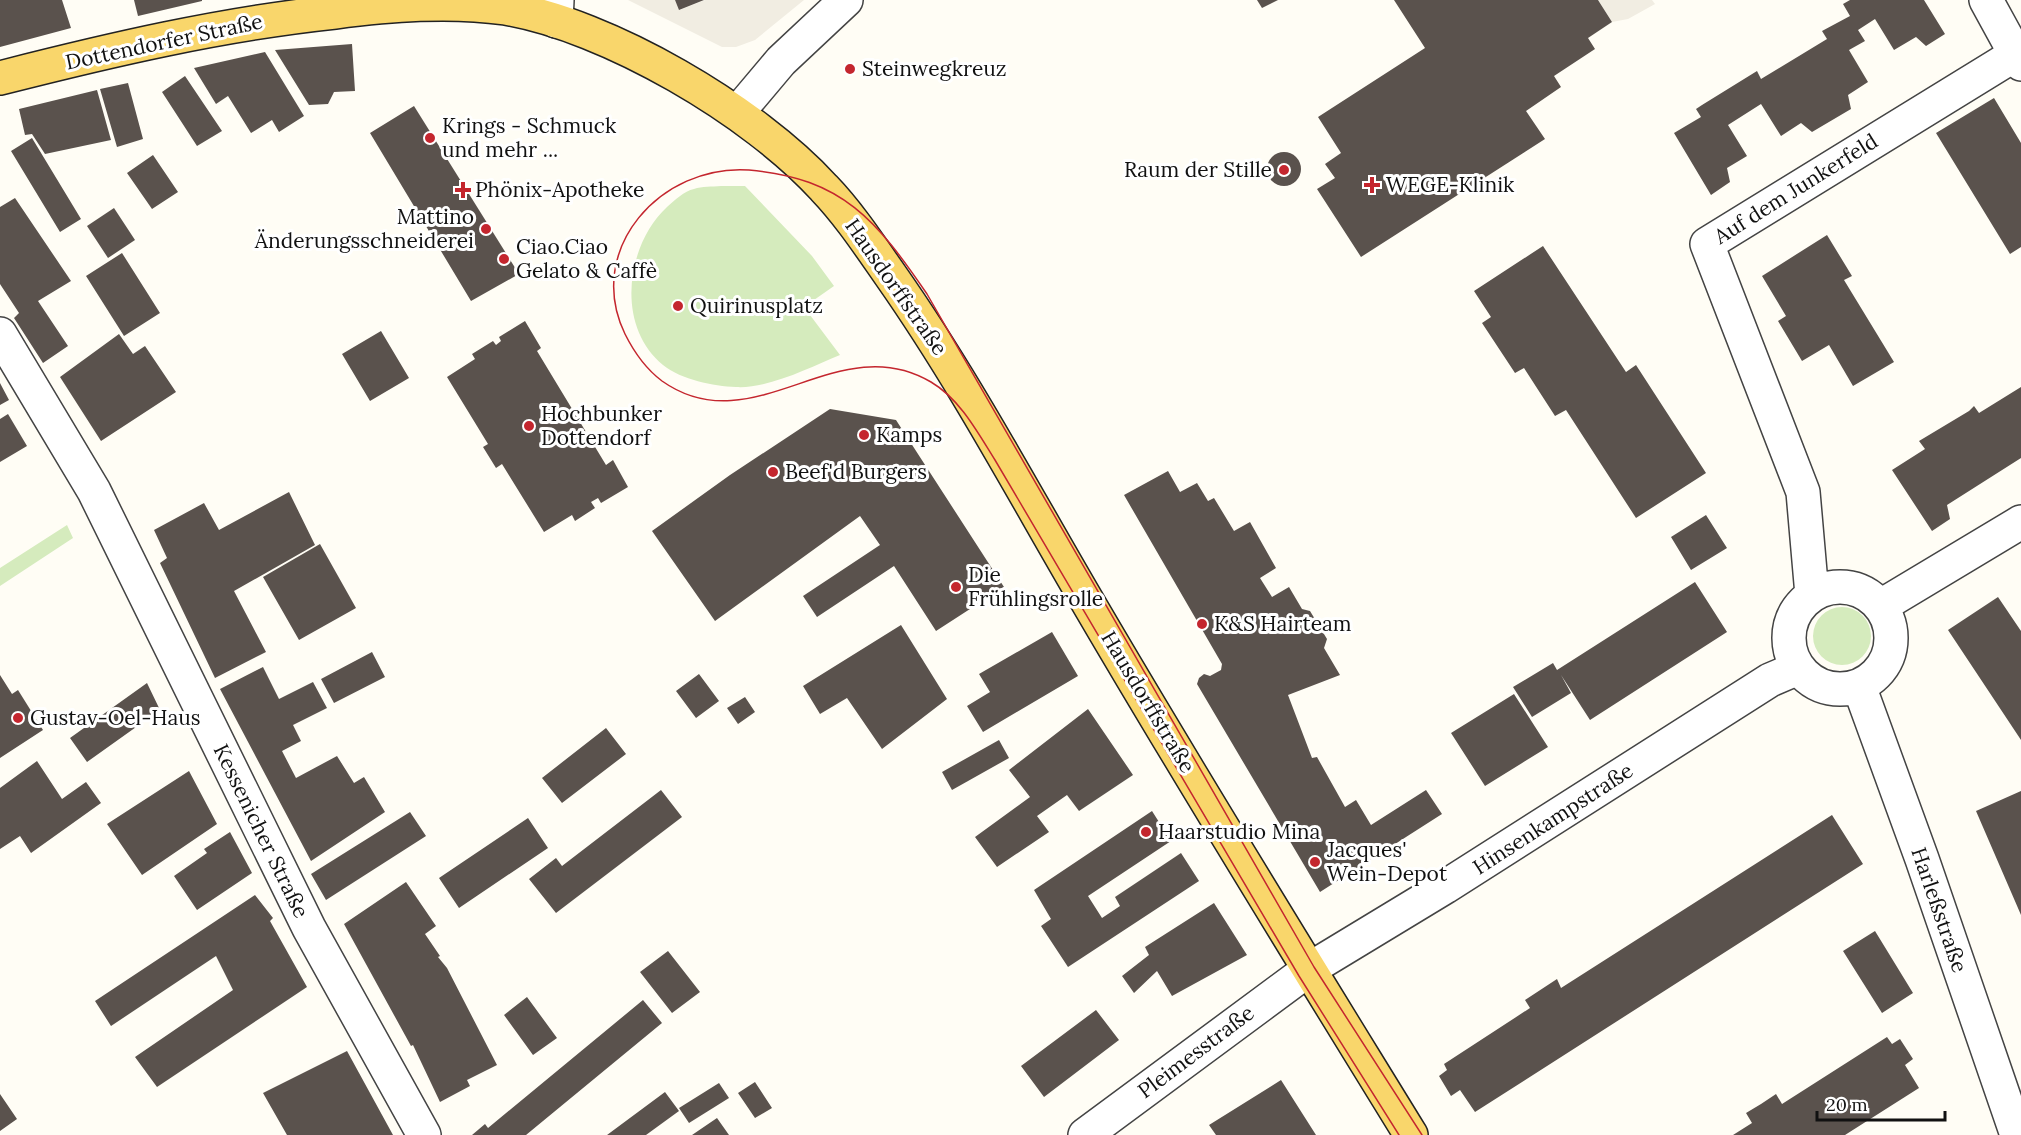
<svg xmlns="http://www.w3.org/2000/svg" width="2021" height="1135" viewBox="0 0 2021 1135" font-family="Lora,serif">
	<style>
		.green { fill: #d5ebbd }
		.plaza { fill: #f1ede2 }
		.building { fill: #5a524d }
		.lines { fill: none; stroke-linecap: round; stroke-linejoin: round }
		.minor-casing { stroke: #444; stroke-width: 36 }
		.major-casing { stroke: #222; stroke-width: 36 }
		.minor { stroke: #fff; stroke-width: 33 }
		.major { stroke: #f9d66b; stroke-width: 33 }
		.tram { stroke: #c4262e; stroke-width: 1.5 }
		.poi-dot { fill: #c4262e; stroke: #fff; stroke-width: 2 }
		.labels { text-anchor: middle; stroke-width: 6; stroke-linejoin: round; paint-order: stroke }
		.street-label { font-size: 21px; fill: #111; stroke: #fff }
		.poi-label { font-size: 21px; fill: #111; stroke: #fff; text-anchor: start }
	</style>
	<rect width="100%" height="100%" fill="#fffdf5"/>
	<!-- green -->
	<path class="green" d="M721,186H745L812,256L834,286L804,307L840,355C811,367 768,389 736,387C713,386 682,380 663,365C615,326 626,245 667,207C675,200 684,191 694,189C702,186 712,187 721,186Z
		M67,525L73,538L0,586V568Z
		M1813 636a29 29 0 1 1 58 0a29 29 0 1 1-58 0Z"/>
	<!-- plaza -->
	<path class="plaza" d="M628,0H675L680,10L705,0H804L755,40L736,47H722Z
		M1598,0H1652L1655,4L1628,19L1612,22Z"/>
	<!-- building -->
	<path class="building" d="M0,0H62L71,28L0,47Z
		M134,0H202V1L138,16Z
		M675,0H704L679,10Z
		M1257,0H1278L1262,8Z
		M1394,0H1598L1612,22L1588,38L1595,49L1554,76L1561,87L1526,111L1545,139L1361,257L1317,189L1335,178L1325,164L1341,153L1318,117L1425,48Z
		M1850,0H1924L1945,34L1926,46L1916,37L1894,50L1875,19L1858,30L1865,41L1849,50L1868,82L1848,95L1851,109L1812,132L1801,123L1781,136L1761,104L1728,125L1747,156L1727,168L1730,182L1711,195L1674,133L1701,117L1696,109L1702,105L1757,71L1761,79L1827,39L1822,31L1850,16L1843,4Z
		M352,44L355,91L334,92L328,104L309,105L275,50Z
		M265,52L304,116L279,132L272,120L251,133L228,96L216,104L194,68Z
		M185,76L222,131L197,146L162,92Z
		M128,83L143,139L117,147L100,89Z
		M97,90L111,140L45,154L32,134L25,135L19,109Z
		M1994,98L2021,143V247L2010,254L1936,133Z
		M414,106L519,274L471,301L370,133Z
		M32,138L81,219L60,232L11,151Z
		M1267 169a17 17 0 1 1 34 0a17 17 0 1 1-34 0Z
		M153,155L178,192L152,209L127,173Z
		M15,198L71,281L38,301L68,346L43,363L14,318L19,313L0,284V207Z
		M114,208L135,240L108,258L87,226Z
		M1827,235L1852,276L1844,280L1894,362L1853,386L1829,345L1802,361L1778,321L1786,316L1762,276Z
		M1543,246L1626,372L1636,365L1706,473L1636,518L1566,410L1555,416L1524,368L1515,373L1482,323L1491,317L1474,291Z
		M122,253L160,313L124,336L86,276Z
		M525,321L541,348L537,351L606,465L613,460L628,487L601,503L598,498L591,502L595,508L575,521L572,515L544,532L502,464L496,468L483,447L488,444L447,377L475,359L472,354L493,341L496,345L501,341L499,337Z
		M381,331L409,378L370,401L342,354Z
		M119,334L133,354L145,346L176,392L101,441L60,377Z
		M0,383L9,400L0,405Z
		M2021,387V458L1947,505L1950,519L1932,531L1892,470L1925,449L1919,441L1969,411L1974,406L1979,413Z
		M830,409L896,420L1004,587L936,631L894,566L817,617L803,596L880,545L860,516L715,621L652,531L730,475Z
		M8,414L27,446L0,462V419Z
		M1168,471L1180,492L1197,483L1208,501L1214,498L1234,531L1250,522L1276,568L1260,578L1272,597L1289,587L1302,609L1310,611L1327,639L1324,648L1340,675L1288,695L1312,758L1317,757L1345,807L1356,800L1371,825L1426,790L1442,814L1320,892L1197,684L1199,678L1204,674L1210,676L1221,670L1222,664L1124,495Z
		M289,492L315,545L234,591L266,652L215,678L160,563L167,558L154,530L204,503L219,530Z
		M1706,515L1727,548L1691,570L1671,537Z
		M320,544L356,608L299,640L263,577Z
		M1695,582L1727,632L1590,720L1561,675L1571,693L1532,717L1513,687L1553,663L1557,670Z
		M1998,597L2021,631V740L1948,630Z
		M901,625L947,699L882,749L847,698L820,714L803,686Z
		M1052,632L1078,676L983,732L967,706L990,692L979,674Z
		M372,652L385,677L334,703L321,679Z
		M263,667L279,699L313,682L327,708L293,725L301,741L282,751L296,778L337,756L354,783L364,777L385,812L311,861L220,689Z
		M699,674L719,701L696,718L676,691Z
		M0,675L12,694L18,690L43,730L0,758Z
		M147,683L160,710L87,762L70,738Z
		M1514,694L1548,747L1485,786L1451,733Z
		M745,697L755,712L738,724L727,708Z
		M1088,709L1133,775L1079,811L1067,795L1037,816L1049,832L997,867L975,837L1030,797L1009,770Z
		M606,728L626,754L562,803L542,778Z
		M999,740L1009,758L952,790L942,772Z
		M37,761L62,799L86,782L101,803L31,853L20,836L0,849V788Z
		M189,771L217,824L142,875L107,824Z
		M661,790L682,817L556,913L529,879L556,858L562,866Z
		M2021,791V915L1976,811Z
		M1152,811L1171,841L1088,896L1102,918L1120,906L1115,897L1181,853L1199,881L1068,967L1041,926L1051,919L1034,890Z
		M410,812L426,836L326,900L311,874Z
		M1832,815L1863,864L1475,1112L1460,1090L1451,1096L1439,1076L1447,1070L1444,1064L1530,1008L1525,1000L1557,979L1561,988Z
		M528,818L548,848L459,908L439,878Z
		M230,832L252,873L197,910L174,876L207,853L204,849Z
		M406,882L436,926L425,934L440,956L438,957L447,968L497,1065L467,1080L470,1086L440,1102L413,1045L411,1046L344,924Z
		M255,895L273,918L270,921L307,987L157,1087L135,1057L233,990L216,956L111,1026L95,1001Z
		M1214,903L1247,955L1172,996L1157,971L1134,993L1122,976L1149,955L1145,947Z
		M1875,931L1913,993L1882,1013L1843,951Z
		M668,951L700,992L672,1013L640,972Z
		M527,997L557,1038L533,1055L504,1015Z
		M643,1000L662,1023L526,1135H472L485,1124L488,1128Z
		M1096,1010L1119,1040L1044,1097L1021,1066Z
		M1887,1037L1892,1044L1900,1039L1913,1059L1905,1065L1919,1088L1845,1135H1733L1752,1123L1746,1113L1761,1104L1776,1094L1782,1104Z
		M347,1051L393,1135H287L263,1093Z
		M1281,1080L1316,1135H1216L1209,1125Z
		M755,1082L772,1108L755,1118L738,1093Z
		M719,1083L729,1098L689,1123L679,1108Z
		M665,1092L679,1111L646,1135H607Z
		M0,1094L17,1119L0,1131Z
		M717,1118L729,1135H692Z"/>
	<g class="lines">
		<!-- minor casing -->
		<g class="minor-casing">
			<path id="minor" d="M1986,0L2021,64
				M556,21L557,0
				M738,112L781,61L846,0
				M0,334L94,491L309,928L424,1135
				M1789 638a51 51 0 1 1 102 0a51 51 0 1 1-102 0Z
				M1812,595L1803,492L1707,244L2016,54
				M1881,606L2021,522
				M1859,686L1922,859L2017,1135
				M1085,1135L1308,970L1445,887L1770,680L1798,668"/>
		</g>
		<!-- major casing -->
		<g class="major-casing">
			<path id="major" d="M0,78C110,50 221,24 335,12C390,5 449,0 505,8C608,25 754,111 824,188C849,214 870,246 891,276C966,383 1027,499 1093,611C1196,787 1304,961 1411,1135"/>
		</g>
		<!-- minor -->
		<use href="#minor" class="minor"/>
		<!-- major -->
		<use href="#major" class="major"/>
		<!-- tram -->
		<path class="tram" d="M1399,1135L1299,976L995,460C978,433 960,399 931,382C837,326 754,446 662,381C646,369 634,352 625,334C584,249 661,164 749,170C843,178 877,221 927,294L1314,967L1422,1135"/>
	</g>
	<!-- markers -->
	<g class="poi-dot">
		<circle cx="850" cy="69" r="6"/>
		<circle cx="430" cy="138" r="6"/>
		<circle cx="1284" cy="170" r="6"/>
		<path d="M1369 176h6v6h6v6h-6v6h-6v-6h-6v-6h6z"/>
		<path d="M460 181h6v6h6v6h-6v6h-6v-6h-6v-6h6z"/>
		<circle cx="486" cy="229" r="6"/>
		<circle cx="504" cy="259" r="6"/>
		<circle cx="678" cy="306" r="6"/>
		<circle cx="529" cy="426" r="6"/>
		<circle cx="864" cy="435" r="6"/>
		<circle cx="773" cy="472" r="6"/>
		<circle cx="956" cy="587" r="6"/>
		<circle cx="1202" cy="624" r="6"/>
		<circle cx="18" cy="718" r="6"/>
		<circle cx="1146" cy="832" r="6"/>
		<circle cx="1315" cy="862" r="6"/>
	</g>
	<g class="labels">
		<!-- street labels -->
		<g class="street-label">
			<text transform="translate(164 42) rotate(-12)" y="7">Dottendorfer Straße</text>
			<text transform="translate(1796 189) rotate(-32)" y="7">Auf dem Junkerfeld</text>
			<text transform="translate(896 287) rotate(55)" y="7">Hausdorffstraße</text>
			<text transform="translate(1148 702) rotate(59)" y="7">Hausdorffstraße</text>
			<text transform="translate(1553 819) rotate(-33)" y="7">Hinsenkampstraße</text>
			<text transform="translate(261 831) rotate(64)" y="7">Kessenicher Straße</text>
			<text transform="translate(1939 910) rotate(71)" y="7">Harleßstraße</text>
			<text transform="translate(1196 1052) rotate(-37)" y="7">Pleimesstraße</text>
		</g>
		<!-- poi labels -->
		<g class="poi-label">
			<text x="862" y="76">Steinwegkreuz</text>
			<text x="442" y="133">Krings - Schmuck<tspan x="442" dy="24">und mehr ...</tspan></text>
			<text x="1272" y="177" text-anchor="end">Raum der Stille</text>
			<text x="1386" y="192">WEGE-Klinik</text>
			<text x="475" y="197">Phönix-Apotheke</text>
			<text x="474" y="224" text-anchor="end">Mattino<tspan x="474" dy="24">Änderungsschneiderei</tspan></text>
			<text x="516" y="254">Ciao.Ciao<tspan x="516" dy="24">Gelato &amp; Caffè</tspan></text>
			<text x="690" y="313">Quirinusplatz</text>
			<text x="541" y="421">Hochbunker<tspan x="541" dy="24">Dottendorf</tspan></text>
			<text x="876" y="442">Kamps</text>
			<text x="785" y="479">Beef'd Burgers</text>
			<text x="968" y="582">Die<tspan x="968" dy="24">Frühlingsrolle</tspan></text>
			<text x="1214" y="631">K&amp;S Hairteam</text>
			<text x="30" y="725">Gustav-Oel-Haus</text>
			<text x="1158" y="839">Haarstudio Mina</text>
			<text x="1327" y="857">Jacques'<tspan x="1327" dy="24">Wein-Depot</tspan></text>
		</g>
	</g>
	<!-- scale -->
	<path d="M1817 1111v9h128v-9" fill="none" stroke="#111111" stroke-width="3"/>
	<text x="1826" y="1111" font-size="18" fill="#111111" stroke="#ffffff" stroke-width="4.5" paint-order="stroke">20 m</text>
</svg>
